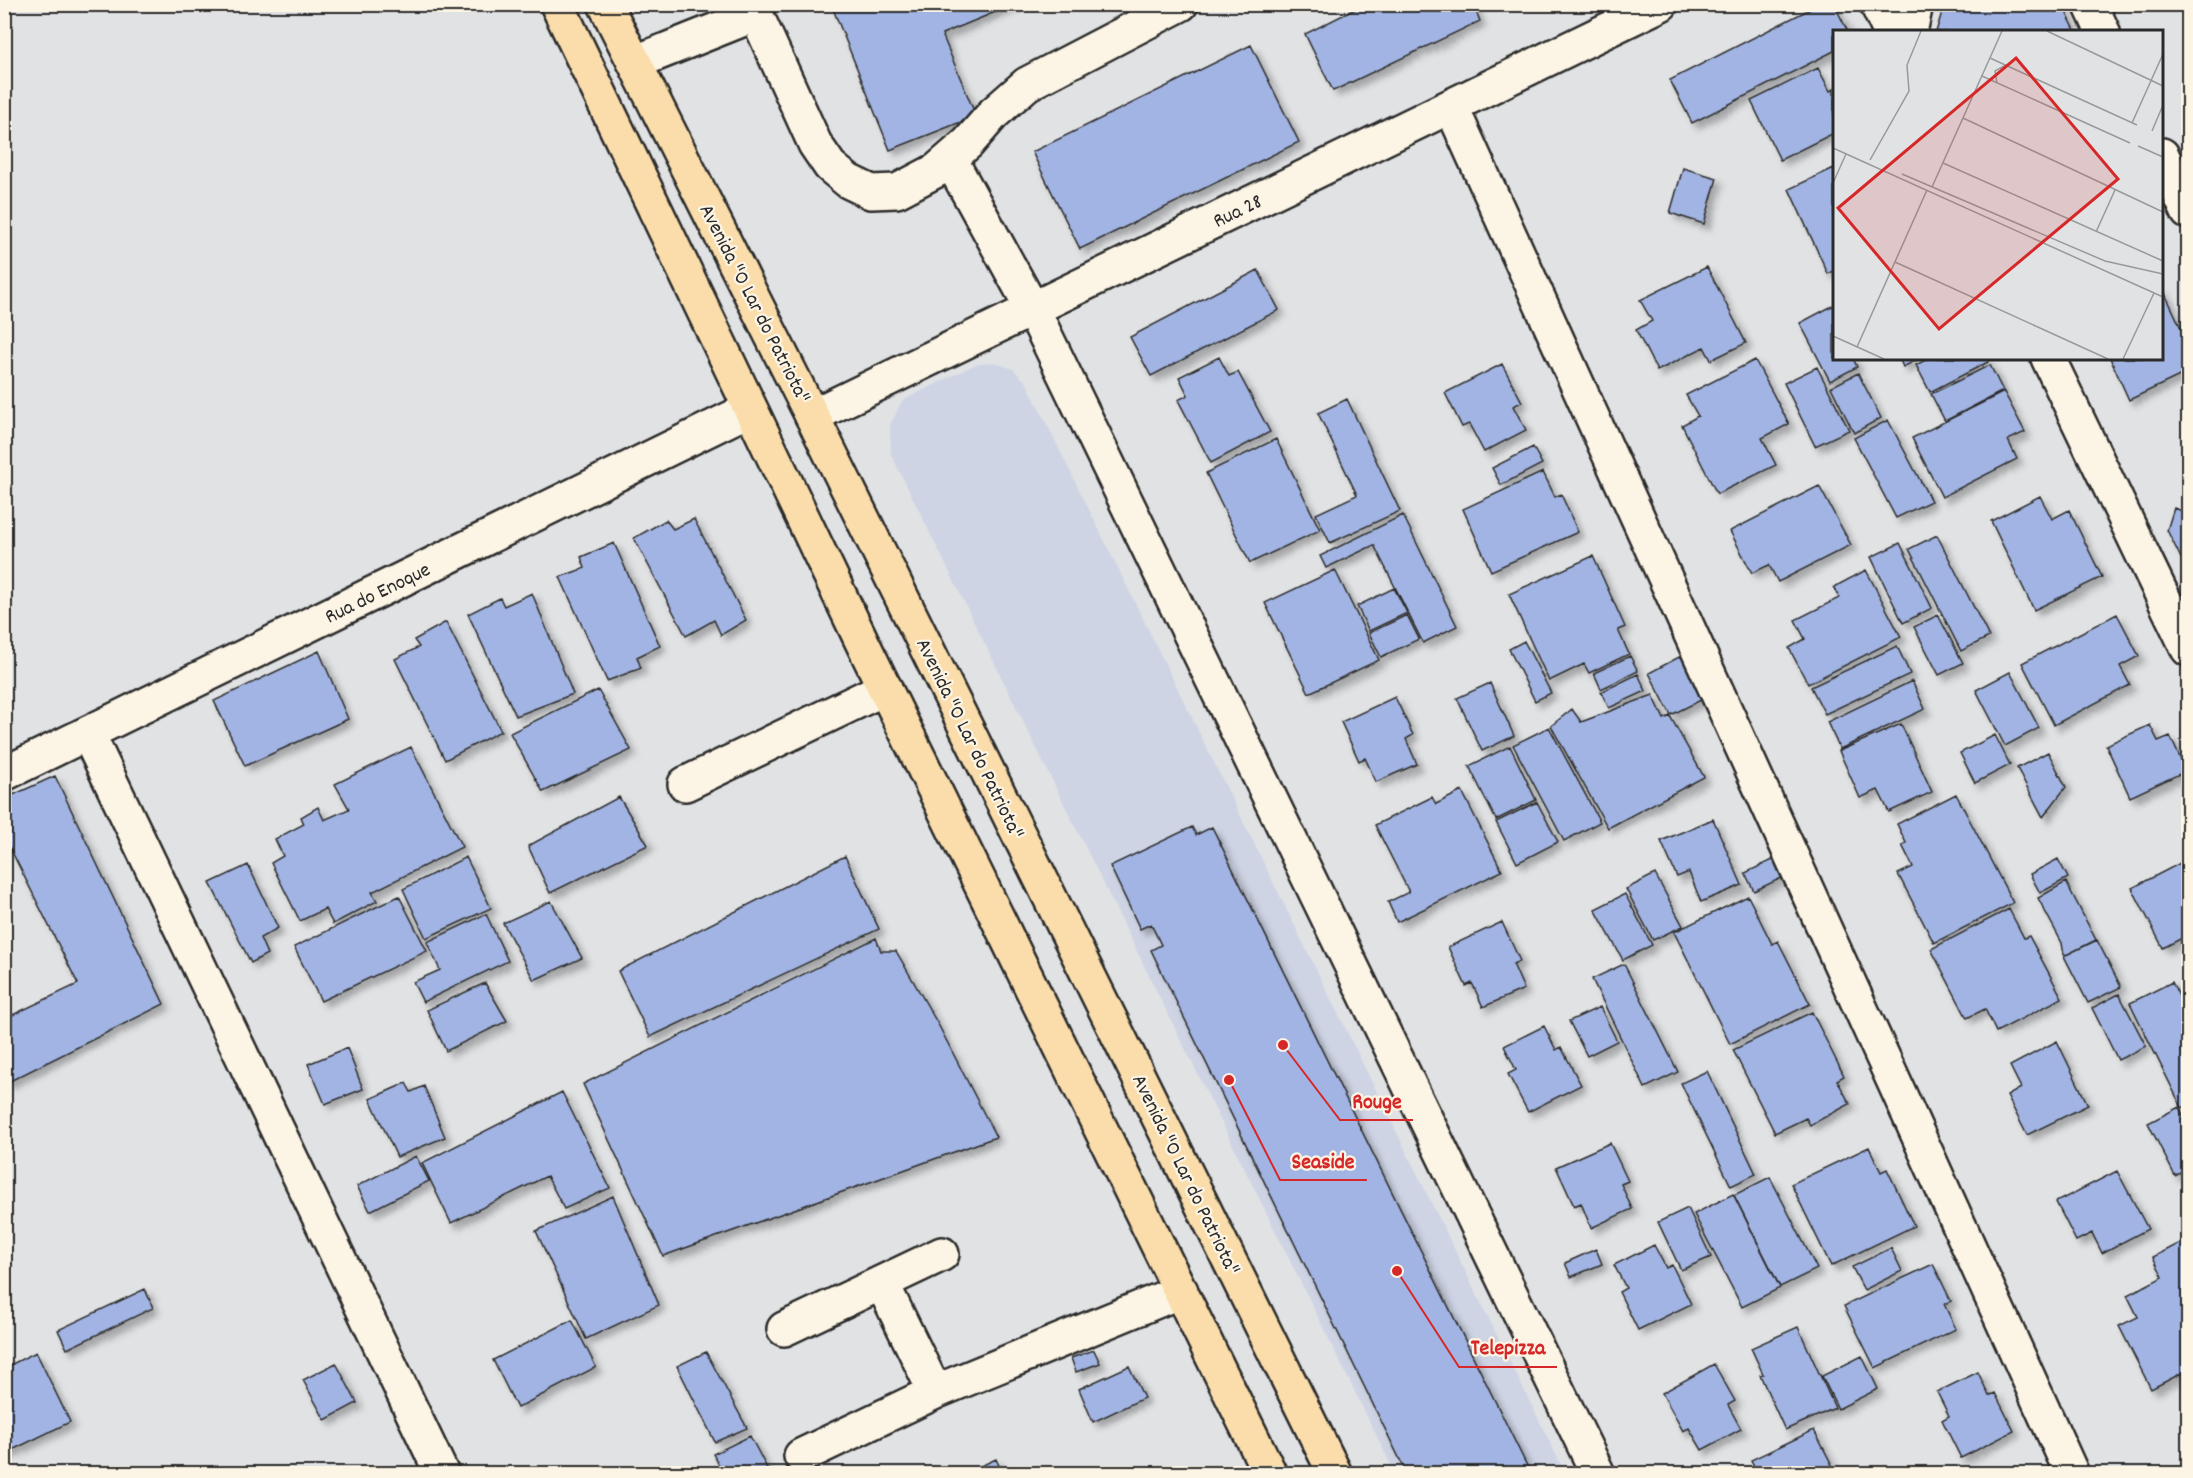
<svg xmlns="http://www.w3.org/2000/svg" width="2193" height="1478" viewBox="0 0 2193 1478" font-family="Dekko,sans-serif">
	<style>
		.built { fill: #ced4e4 }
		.building { fill: #a1b4e3; stroke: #2b2b2b; stroke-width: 1.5; filter: url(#shadow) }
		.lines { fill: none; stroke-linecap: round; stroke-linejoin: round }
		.minor-casing { stroke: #2b2b2b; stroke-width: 38 }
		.major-casing { stroke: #2b2b2b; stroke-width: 38 }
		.minor { stroke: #fcf5e5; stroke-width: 33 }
		.major { stroke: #faddab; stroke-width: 33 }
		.labels { text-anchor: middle; stroke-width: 4.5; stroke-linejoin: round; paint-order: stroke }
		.street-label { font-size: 21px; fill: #2b2b2b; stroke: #fcf5e5 }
		.inset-road { fill: none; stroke: #98999a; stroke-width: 1.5 }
		.view { fill: #d62828; fill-opacity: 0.15; stroke: #d62828; stroke-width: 3 }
		.inset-edge { fill: none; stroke: #2b2b2b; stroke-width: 3 }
		.leader { fill: none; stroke: #d62828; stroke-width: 2 }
		.callout-dot { fill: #d62828; stroke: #fcf5e5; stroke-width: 2 }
		.callout-label { font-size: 22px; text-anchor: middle; font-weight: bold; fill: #d62828; stroke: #fcf5e5; stroke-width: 4.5; stroke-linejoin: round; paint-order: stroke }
	</style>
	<defs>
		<filter id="shadow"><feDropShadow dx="5.5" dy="5.5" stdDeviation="3" flood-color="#0004"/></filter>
	</defs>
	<rect width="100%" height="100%" fill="#e1e2e4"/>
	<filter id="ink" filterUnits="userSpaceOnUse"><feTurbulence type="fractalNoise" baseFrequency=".0167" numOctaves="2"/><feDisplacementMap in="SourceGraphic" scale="12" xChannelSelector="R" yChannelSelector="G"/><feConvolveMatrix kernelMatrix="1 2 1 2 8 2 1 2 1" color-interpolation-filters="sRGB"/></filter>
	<g filter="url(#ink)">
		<!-- built -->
		<path class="built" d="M993,362L1013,369L1026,382L1565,1473H1395L891,454L890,425L902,401L974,365Z"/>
		<!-- building -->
		<path class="building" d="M831,4H1015L942,34L976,116L890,150Z
			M1365,4H1473L1480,21L1333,91L1305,34Z
			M1820,4H1834L1848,32H1834V51L1692,123L1670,80Z
			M1951,4H2062L2076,32H1936L1942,12Z
			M1251,45L1299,142L1080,249L1032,152Z
			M1818,68L1830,91L1834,89V133L1780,160L1751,101Z
			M1683,168L1717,178L1704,224L1670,213Z
			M1834,168V271L1828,274L1789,189Z
			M1707,267L1746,343L1711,360L1704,347L1657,371L1636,330L1652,321L1640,300Z
			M1258,270L1279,310L1151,376L1130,337Z
			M2162,287L2188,343V372L2129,400L2110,358H2162Z
			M1834,305V358H1853L1857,367L1830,381L1800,323Z
			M1219,357L1229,376L1238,372L1270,432L1211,463L1178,400L1188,395L1179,377Z
			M1899,358H1921L1903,367Z
			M1929,358H1987L1988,362L1930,392L1916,365Z
			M1755,360L1789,424L1762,438L1776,465L1717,494L1682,425L1698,416L1686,395Z
			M1502,364L1522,402L1513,406L1526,430L1484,452L1469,424L1462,427L1445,393Z
			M1990,365L2003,391L1945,421L1931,394Z
			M1817,367L1849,430L1815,446L1784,383Z
			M1858,373L1881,418L1854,433L1831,387Z
			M2004,392L2025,432L2008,440L2017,459L1942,497L1912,438Z
			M1347,399L1400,511L1330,543L1316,514L1357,495L1318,413Z
			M2188,405V419L2183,408Z
			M1888,420L1931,501L1896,518L1854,438Z
			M1276,439L1320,530L1250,563L1206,473Z
			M1533,447L1542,464L1501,485L1492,468Z
			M1543,472L1555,497L1561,494L1578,532L1491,571L1463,509Z
			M1819,486L1851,545L1778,582L1769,565L1752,573L1730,531Z
			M2040,496L2052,519L2069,510L2102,577L2034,610L1991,521Z
			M2174,508L2188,513V561L2181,558L2167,530Z
			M1403,515L1457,626L1423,643L1374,545L1326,568L1320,556Z
			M694,519L746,620L721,635L714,620L686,636L634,538L666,520L673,529Z
			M1937,535L1989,637L1961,651L1909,549Z
			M614,543L660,646L637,657L641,668L607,681L560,577L585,568L581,557Z
			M1900,543L1932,608L1903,623L1871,557Z
			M1593,556L1625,627L1618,630L1629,654L1589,673L1584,664L1549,681L1509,594Z
			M1335,570L1379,660L1309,693L1265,603Z
			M1866,570L1901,637L1808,684L1789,648L1805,639L1795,620L1839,598L1834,587Z
			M1394,588L1407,613L1369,631L1357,606Z
			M532,593L573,694L516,716L468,614L500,598L504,606Z
			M2117,614L2139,656L2120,666L2130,685L2054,725L2022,663Z
			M1407,615L1419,639L1381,657L1369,633Z
			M1938,615L1963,663L1939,675L1914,627Z
			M446,622L501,731L445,760L395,659L419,647L414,640Z
			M1524,641L1551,693L1535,701L1509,649Z
			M1897,646L1910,674L1825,714L1811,687Z
			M319,651L348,719L245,766L214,701Z
			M1630,656L1638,671L1601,689L1594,673Z
			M1681,656L1705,698L1671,715L1649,673Z
			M2010,672L2039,728L2005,746L1976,690Z
			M1638,674L1646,691L1609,708L1601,692Z
			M1912,681L1925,709L1840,749L1827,722Z
			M1490,683L1514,736L1482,751L1457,698Z
			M598,690L631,750L543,792L510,733Z
			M1653,695L1664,719L1670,716L1704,777L1608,828L1551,726L1572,709L1581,722Z
			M1395,697L1413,735L1406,739L1417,764L1376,782L1365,758L1359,761L1341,722Z
			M1901,724L1932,792L1889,812L1878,790L1860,798L1839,751Z
			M2150,725L2158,741L2170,736L2186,771L2130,797L2106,745Z
			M1549,727L1600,822L1564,841L1513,745Z
			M1995,735L2010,765L1975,783L1960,753Z
			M1510,746L1536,800L1496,820L1469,766Z
			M411,747L462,847L372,892L377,901L333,924L325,909L300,921L271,863L283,856L275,839L304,824L301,817L318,807L324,820L349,809L335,784Z
			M2048,752L2066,787L2043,817L2017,768Z
			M55,776L164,1004L4,1084V1019L78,984L4,836V799Z
			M1462,791L1502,871L1397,922L1388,902L1409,892L1375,825L1432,797L1436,804Z
			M1956,794L2013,903L1934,943L1898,874L1913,867L1902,845L1906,843L1897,824Z
			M619,797L648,845L550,893L528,846Z
			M1537,802L1558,842L1517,863L1496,822Z
			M1713,819L1742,885L1701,902L1689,872L1677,877L1661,841Z
			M1192,827L1196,835L1212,827L1531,1474H1407L1151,950L1161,945L1151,924L1140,929L1110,866Z
			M845,856L879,929L650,1037L618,971Z
			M466,857L491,908L426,938L403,889Z
			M1779,857L1788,875L1754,891L1745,873Z
			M2058,859L2068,878L2040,893L2030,874Z
			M2188,859V935L2163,948L2132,888Z
			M248,865L278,928L260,938L267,954L251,963L210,883Z
			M1655,874L1683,926L1653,940L1626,889Z
			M2066,882L2096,940L2064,956L2062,943L2038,898Z
			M1625,894L1652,945L1623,960L1595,909Z
			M399,896L427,951L321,1001L294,947Z
			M1748,896L1772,944L1778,941L1810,1004L1730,1044L1674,932Z
			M551,901L582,958L534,980L503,923Z
			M2009,909L2024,938L2029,936L2062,998L1996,1032L1985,1009L1967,1018L1931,949Z
			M486,914L508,961L423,1002L413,982L440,970L427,942Z
			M1502,922L1520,961L1513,964L1524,989L1483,1007L1472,983L1466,986L1448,947Z
			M876,938L881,951H896L939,1026L996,1137L663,1256L583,1084Z
			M2097,940L2121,987L2088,1003L2064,956Z
			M1624,964L1678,1072L1645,1088L1592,979Z
			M2172,982L2188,1014V1105L2182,1108L2130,1003Z
			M485,983L507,1021L446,1051L427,1010Z
			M2119,994L2146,1046L2118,1060L2092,1008Z
			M1600,1007L1617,1041L1587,1056L1569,1021Z
			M1812,1012L1844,1076L1837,1080L1850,1104L1810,1125L1806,1118L1775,1133L1733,1050Z
			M1544,1026L1556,1050L1561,1047L1581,1085L1528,1112L1508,1074L1516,1070L1504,1046Z
			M2057,1041L2088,1105L2027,1135L2007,1096L2021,1088L2010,1066Z
			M347,1048L363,1089L325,1104L308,1064Z
			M1707,1071L1756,1174L1731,1186L1681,1083Z
			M406,1083L411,1092L424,1086L445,1137L397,1157L370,1099Z
			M562,1092L610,1188L564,1209L547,1176L451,1223L422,1163Z
			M2179,1107L2188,1127V1169L2175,1176L2148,1123Z
			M1610,1143L1628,1181L1621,1184L1632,1209L1591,1228L1581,1203L1574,1206L1556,1167Z
			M1869,1147L1881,1172L1887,1169L1914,1226L1831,1266L1791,1184Z
			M416,1156L429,1181L370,1211L357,1186Z
			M2117,1171L2148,1229L2102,1253L2092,1233L2076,1241L2056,1202Z
			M1770,1177L1817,1269L1780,1287L1734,1195Z
			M1733,1194L1780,1288L1742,1307L1694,1214Z
			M613,1196L659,1305L586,1339L536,1231Z
			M1688,1208L1711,1257L1681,1270L1658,1222Z
			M2188,1239V1370L2151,1389L2119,1326L2138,1317L2127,1295L2163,1277L2153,1257Z
			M1654,1245L1666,1268L1672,1265L1691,1304L1638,1330L1619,1292L1626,1288L1614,1265Z
			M1891,1248L1902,1271L1864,1290L1852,1267Z
			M1596,1249L1602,1264L1571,1277L1565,1263Z
			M1933,1264L1951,1301L1944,1304L1956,1329L1875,1368L1844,1306Z
			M145,1289L153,1308L67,1349L58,1330Z
			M572,1320L596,1367L517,1408L493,1360Z
			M1798,1327L1835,1408L1785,1430L1760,1375L1763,1374L1751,1348Z
			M1094,1350L1100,1363L1076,1372L1071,1358Z
			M36,1352L70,1422L4,1454V1368Z
			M706,1352L747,1428L715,1442L677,1366Z
			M1862,1356L1878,1389L1838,1409L1822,1376Z
			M336,1363L357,1403L325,1420L303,1380Z
			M1714,1364L1735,1401L1728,1405L1741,1429L1702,1450L1689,1428L1683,1431L1662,1393Z
			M1129,1366L1144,1398L1093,1422L1079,1389Z
			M1978,1372L1989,1396L1995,1393L2014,1431L1961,1458L1942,1420L1949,1416L1937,1392Z
			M1814,1430L1833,1467L1823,1472V1474H1749L1756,1470L1751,1460Z
			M750,1436L770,1474H724L713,1454Z
			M996,1459L1003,1474H979L976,1468Z"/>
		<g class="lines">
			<!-- minor casing -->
			<g class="minor-casing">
				<path id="minor" d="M754,4L756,14L815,144L830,166L848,181L871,192L897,191L937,170L968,143L994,113L1027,84L1181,4
					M1877,4L1890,32
					M2090,4L2103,32
					M1910,32L1916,4
					M636,62L756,14
					M1451,106L2072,1474
					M2162,155L2188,212
					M950,159L1033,310L1598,1474
					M2048,358L2188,649
					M812,416L1661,4
					M88,734L442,1474
					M4,774L750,409
					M685,784L885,688
					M882,1283L935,1392
					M784,1329L942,1254
					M801,1456L935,1392L1181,1291"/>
			</g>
			<!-- major casing -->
			<g class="major-casing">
				<path id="major" d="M557,4L864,646L1270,1474
					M605,4L812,416L1335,1474"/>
			</g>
			<!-- minor -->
			<use href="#minor" class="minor"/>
			<!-- major -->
			<use href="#major" class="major"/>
		</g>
	</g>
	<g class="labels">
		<!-- street labels -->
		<g class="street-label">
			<text transform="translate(1237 210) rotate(-26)" y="7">Rua 28</text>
			<text transform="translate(756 303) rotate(63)" y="7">Avenida "O Lar do Patriota"</text>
			<text transform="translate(377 592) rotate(-26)" y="7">Rua do Enoque</text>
			<text transform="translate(971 738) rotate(64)" y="7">Avenida "O Lar do Patriota"</text>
			<text transform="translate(1187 1174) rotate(64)" y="7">Avenida "O Lar do Patriota"</text>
		</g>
	</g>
	<!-- overview -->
	<g transform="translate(1833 30)">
		<rect width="330" height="330" fill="#e1e2e4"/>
		<path class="inset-road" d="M214,1L330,56M157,28L304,95M149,46L297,113M164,53L162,41L173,35M130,88L330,182M299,93L330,24M319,101L330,75M305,116L330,127M0,118L330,267M37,130L76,61L74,35L88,1M110,133L330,231M69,144L272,231L330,244M0,153L13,124M99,157L169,1M263,202L282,160M62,232L275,329M0,306L51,329M24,317L94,160M290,329L321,263"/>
		<path class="view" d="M183,28L285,149L106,299L5,178Z"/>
		<rect width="330" height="330" class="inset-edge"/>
	</g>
	<!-- callouts -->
	<path class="leader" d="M1283 1045L1340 1120H1413M1229 1080L1280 1180H1367M1397 1271L1459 1367H1557"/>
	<g class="callout-dot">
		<circle cx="1283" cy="1045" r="6"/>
		<circle cx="1229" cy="1080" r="6"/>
		<circle cx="1397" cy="1271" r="6"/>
	</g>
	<g class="callout-label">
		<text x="1377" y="1108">Rouge</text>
		<text x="1323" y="1168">Seaside</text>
		<text x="1508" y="1354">Telepizza</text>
	</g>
	<!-- margin -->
	<rect width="2193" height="1478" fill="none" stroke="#fcf5e5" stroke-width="24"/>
	<rect x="12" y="12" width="2169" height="1454" fill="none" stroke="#2b2b2b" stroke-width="2" filter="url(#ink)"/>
</svg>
